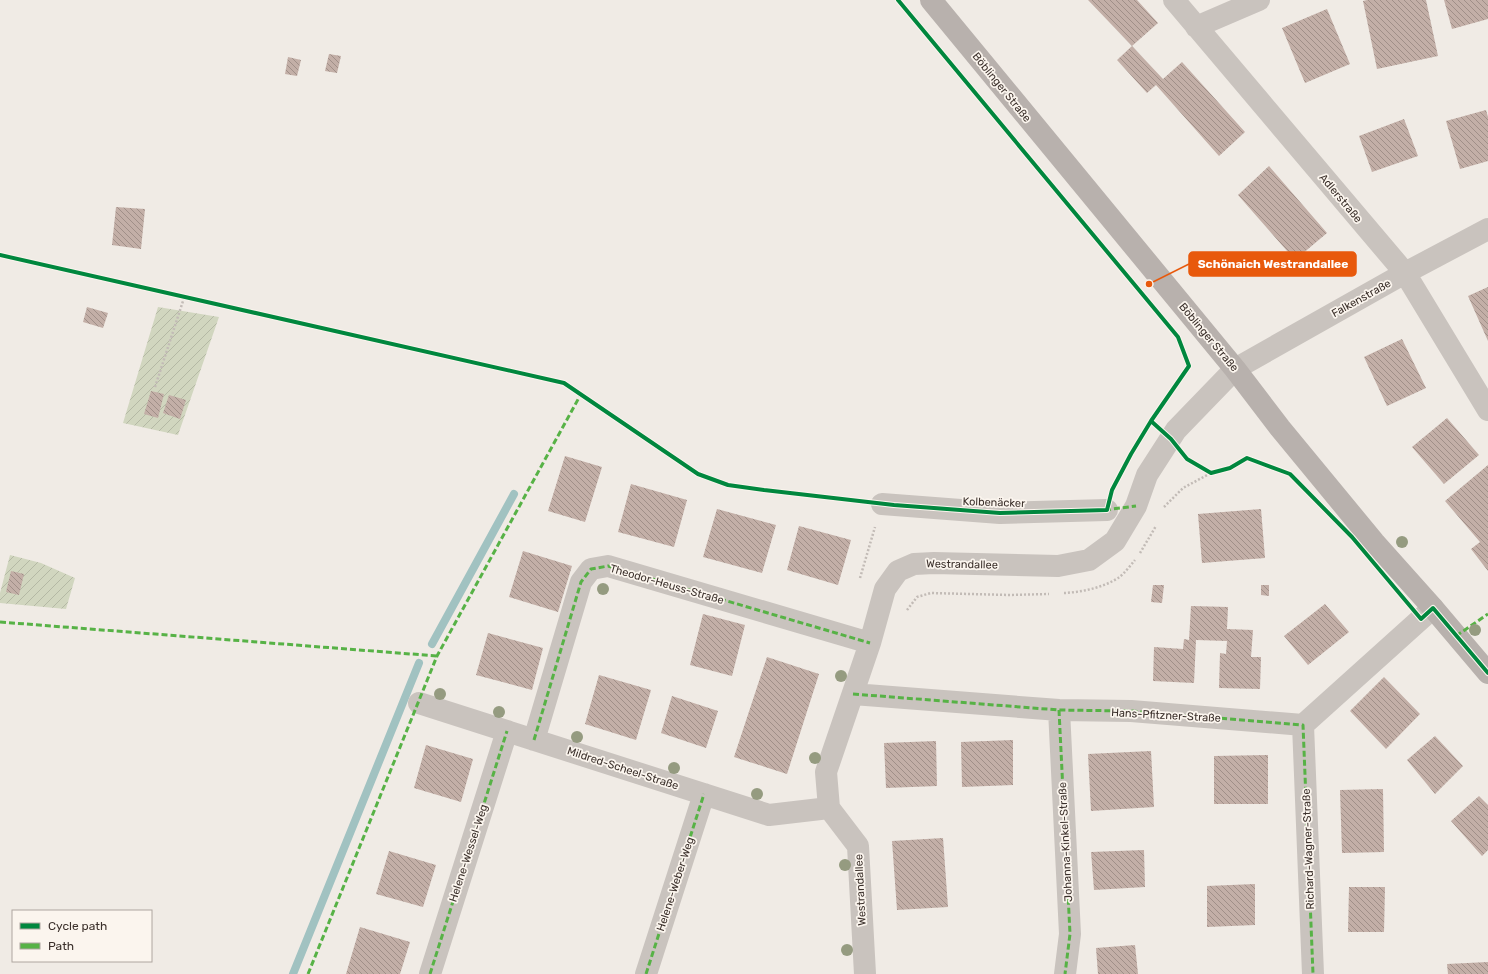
<svg xmlns="http://www.w3.org/2000/svg" width="1488" height="974" viewBox="0 0 1488 974" font-family="Rubik,sans-serif">
	<style>
		.garden { fill: url(#garden-furrows) }
		.lines { fill: none; stroke-linecap: round; stroke-linejoin: round }
		.stream { stroke: #a1c2c1; stroke-width: 8 }
		.building { fill: url(#building-back-hatch) }
		.path { stroke: #c2bbb6; stroke-width: 2.5; stroke-dasharray: 2 2; stroke-linecap: butt }
		.minor { stroke: #c9c3be; stroke-width: 22 }
		.major { stroke: #b8b1ad; stroke-width: 22 }
		.quiet { stroke: #57b246; stroke-width: 3; stroke-dasharray: 6 3; stroke-linecap: butt }
		.cycleway-casing { stroke: #fbf5ee; stroke-width: 6 }
		.cycleway { stroke: #00873e; stroke-width: 4 }
		.tree { fill: #959b80 }
		.labels { text-anchor: middle; stroke-width: 3.5; stroke-linejoin: round; paint-order: stroke }
		.street-label { font-size: 11px; fill: #3b302b; stroke: #fbf5ee }
		.leader { fill: none; stroke: #e8590c; stroke-width: 1.5 }
		.callout-dot { fill: #e8590c; stroke: #fbf5ee; stroke-width: 1.5 }
		.callout { fill: #e8590c; stroke: #e8590c; stroke-width: 1.5 }
		.callout-label { font-size: 12px; text-anchor: middle; font-weight: bold; fill: #fff }
	</style>
	<defs>
		<pattern id="garden-furrows" width="10" height="10" patternUnits="userSpaceOnUse"><rect width="10" height="10" fill="#d1d6bf"/><path d="M-1 1l2-2M0 10L10 0M9 11l2-2" fill="none" stroke="#b4b8a4"/></pattern>
		<pattern id="building-back-hatch" width="6" height="6" patternUnits="userSpaceOnUse"><rect width="6" height="6" fill="#c3afa7"/><path d="M-1 5l2 2M0 0l6 6M5-1l2 2" fill="none" stroke="#a08f88"/></pattern>
	</defs>
	<rect width="100%" height="100%" fill="#f0ebe5"/>
	<!-- garden -->
	<path class="garden" d="M158,307L219,317L178,435L123,423Z
		M10,555L41,563L75,578L66,609L0,603V593Z"/>
	<g class="lines">
		<!-- stream -->
		<path class="stream" d="M432,644L514,494
			M293,974L419,663"/>
	</g>
	<!-- building -->
	<path class="building" d="M1088,0H1137L1158,23L1132,46Z
		M1367,0H1426L1438,56L1377,69L1363,1Z
		M1444,0H1488V19L1452,29Z
		M1327,9L1350,64L1305,83L1282,28Z
		M1132,46L1163,79L1182,62L1245,132L1219,156L1156,85L1147,93L1117,60Z
		M329,54L341,56L337,73L325,71Z
		M288,57L301,60L297,76L285,74Z
		M1486,110L1488,117V161L1460,169L1446,121Z
		M1404,119L1418,156L1372,172L1359,136Z
		M1269,166L1327,233L1295,260L1238,195Z
		M116,207L145,209L141,249L112,245Z
		M1488,287V341L1468,296Z
		M87,307L108,313L103,328L83,322Z
		M1402,339L1426,388L1387,406L1364,357Z
		M151,391L164,394L158,418L144,414Z
		M169,395L186,400L180,419L163,413Z
		M1447,418L1479,455L1444,484L1412,447Z
		M565,456L602,467L585,522L548,511Z
		M1488,465V571L1471,549L1480,542L1445,501Z
		M631,484L687,500L674,547L618,532Z
		M717,509L776,525L762,573L703,557Z
		M1261,509L1265,558L1202,563L1198,514Z
		M799,526L851,540L838,585L787,570Z
		M523,551L572,566L558,612L509,597Z
		M11,571L24,574L19,595L6,592Z
		M1153,585H1164L1162,603L1151,602Z
		M1261,585H1269V596L1261,595Z
		M1325,604L1349,632L1308,665L1284,636Z
		M1191,606L1228,607L1227,629L1253,630L1251,657H1261L1260,689L1219,688L1220,653L1226,654L1227,641L1196,640L1194,683L1153,681L1154,647L1183,649L1184,639L1189,640Z
		M703,614L745,625L732,676L690,665Z
		M488,633L543,648L532,690L476,675Z
		M767,657L819,674L787,774L734,757Z
		M599,675L651,690L636,740L585,724Z
		M1384,677L1420,714L1386,749L1350,711Z
		M672,696L718,711L706,748L661,733Z
		M1435,736L1463,766L1435,794L1407,760Z
		M1013,740V785L962,787L961,742Z
		M936,741L937,786L886,788L884,743Z
		M426,745L473,759L461,802L414,788Z
		M1151,751L1154,807L1091,811L1088,754Z
		M1268,755V804H1214V756Z
		M1383,789L1384,852L1342,853L1340,790Z
		M1479,796L1488,805V850L1482,856L1451,821Z
		M943,838L948,907L897,910L892,841Z
		M1144,850L1145,887L1094,890L1091,852Z
		M389,851L436,865L423,907L376,894Z
		M1255,884V925L1207,927V886Z
		M1349,887H1385L1384,932H1348Z
		M360,927L410,942L400,974H346Z
		M1135,945L1138,974H1098L1096,948Z
		M1488,962V974H1448L1447,964Z"/>
	<g class="lines">
		<!-- path -->
		<path class="path" d="M155,387L184,298
			M1187,459L1211,473L1230,468L1247,458L1281,471
			M1164,507L1183,488L1211,473
			M1140,553L1156,526
			M860,578L875,527
			M1064,593C1082,592 1102,588 1118,578C1124,574 1130,566 1135,560
			M907,610L917,597L931,593L1009,595L1049,594"/>
		<!-- minor -->
		<path class="minor" d="M1174,0L1405,273L1488,410
			M1196,27L1259,0
			M882,504L1000,513L1107,510
			M853,694L1059,710L1131,711L1303,725L1433,608
			M419,703L769,815L829,808
			M1059,710L1070,934L1065,974
			M1303,725L1313,974
			M534,740L581,582L591,569L608,566L870,643
			M430,974L507,731
			M646,974L704,794
			M865,974L858,846L829,808L826,772L870,643L885,589L898,571L914,564L934,563L1058,566L1089,560L1115,541L1136,506L1147,475L1176,430L1235,369L1405,273L1488,229"/>
		<!-- major -->
		<path class="major" d="M931,0L1235,369L1280,428L1374,542L1433,608L1488,673"/>
		<!-- quiet -->
		<path class="quiet" d="M1105,510L1136,506
			M0,622L437,656
			M1456,636L1488,614
			M853,694L1059,710L1131,711L1303,725L1313,974
			M1059,710L1070,934L1065,974
			M534,740L581,582L591,569L608,566L870,643
			M308,974L437,656L581,394
			M430,974L507,731
			M646,974L704,794"/>
		<!-- cycleway casing -->
		<g class="cycleway-casing">
			<path id="cycleway" d="M0,255L564,383L698,474L728,485L764,490L894,505L1000,513L1107,510L1112,490L1131,454L1151,421L1189,366L1178,337L898,0
				M1151,421L1171,439L1187,459L1211,473L1230,468L1247,458L1290,474L1352,537L1421,619L1433,608L1488,673"/>
		</g>
		<!-- cycleway -->
		<use href="#cycleway" class="cycleway"/>
	</g>
	<!-- trees -->
	<g class="tree">
		<circle cx="1402" cy="542" r="6"/>
		<circle cx="603" cy="589" r="6"/>
		<circle cx="1475" cy="630" r="6"/>
		<circle cx="841" cy="676" r="6"/>
		<circle cx="440" cy="694" r="6"/>
		<circle cx="499" cy="712" r="6"/>
		<circle cx="577" cy="737" r="6"/>
		<circle cx="815" cy="758" r="6"/>
		<circle cx="674" cy="768" r="6"/>
		<circle cx="757" cy="794" r="6"/>
		<circle cx="845" cy="865" r="6"/>
		<circle cx="847" cy="950" r="6"/>
	</g>
	<g class="labels">
		<!-- street labels -->
		<g class="street-label">
			<text transform="translate(1002 87) rotate(51)" y="4">Böblinger Straße</text>
			<text transform="translate(1341 198) rotate(50)" y="4">Adlerstraße</text>
			<text transform="translate(1361 298) rotate(-29)" y="4">Falkenstraße</text>
			<text transform="translate(1209 337) rotate(50)" y="4">Böblinger Straße</text>
			<text transform="translate(994 502) rotate(2)" y="4">Kolbenäcker</text>
			<text transform="translate(962 564) rotate(1)" y="4">Westrandallee</text>
			<text transform="translate(667 584) rotate(16)" y="4">Theodor-Heuss-Straße</text>
			<text transform="translate(1166 715) rotate(3)" y="4">Hans-Pfitzner-Straße</text>
			<text transform="translate(623 768) rotate(18)" y="4">Mildred-Scheel-Straße</text>
			<text transform="translate(1065 842) rotate(-93)" y="4">Johanna-Kinkel-Straße</text>
			<text transform="translate(1308 849) rotate(-92)" y="4">Richard-Wagner-Straße</text>
			<text transform="translate(468 853) rotate(-72)" y="4">Helene-Wessel-Weg</text>
			<text transform="translate(675 884) rotate(-72)" y="4">Helene-Weber-Weg</text>
			<text transform="translate(860 890) rotate(-93)" y="4">Westrandallee</text>
		</g>
	</g>
	<!-- callouts -->
	<path class="leader" d="M1149 284L1189 264"/>
	<circle class="callout-dot" cx="1149" cy="284" r="4"/>
	<rect class="callout" x="1189" y="252" width="167" height="24" rx="4"/>
	<g class="callout-label">
		<text x="1273" y="268">Schönaich Westrandallee</text>
	</g>
	<!-- legend -->
	<rect x="12" y="910" width="140" height="52" fill="#fbf5ee" stroke="#aea6a0"/>
	<rect x="20" y="923" width="20" height="6" fill="#00873e" stroke="#aea6a0"/>
	<text x="48" y="930" font-size="12" fill="#3b302b">Cycle path</text>
	<rect x="20" y="943" width="20" height="6" fill="#57b246" stroke="#aea6a0"/>
	<text x="48" y="950" font-size="12" fill="#3b302b">Path</text>
</svg>
